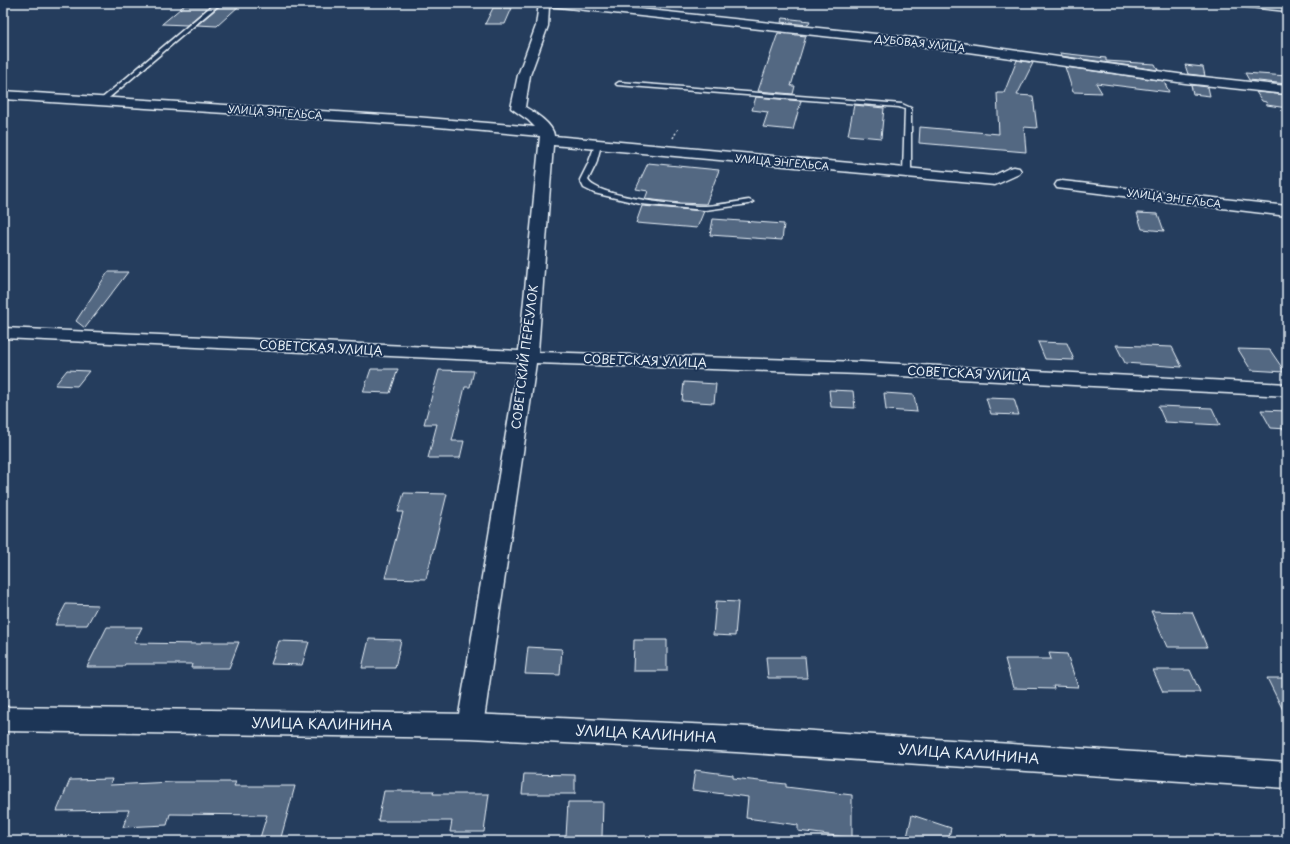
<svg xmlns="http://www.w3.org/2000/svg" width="1290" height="844" viewBox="0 0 1290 844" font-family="'Playpen Sans',sans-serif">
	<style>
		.building { fill: #536782; stroke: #e8f1f8 }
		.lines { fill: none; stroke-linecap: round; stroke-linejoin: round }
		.service-casing { stroke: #e8f1f8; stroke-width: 3 }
		.minor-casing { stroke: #e8f1f8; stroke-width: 3 }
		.tertiary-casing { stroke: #e8f1f8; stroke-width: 3 }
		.path { stroke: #e8f1f8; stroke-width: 1.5; stroke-dasharray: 2 2; stroke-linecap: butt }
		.service { fill: #1d3557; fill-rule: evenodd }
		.minor { fill: #1d3557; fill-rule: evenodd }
		.tertiary { fill: #1d3557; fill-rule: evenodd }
		.labels { text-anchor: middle; stroke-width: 4; stroke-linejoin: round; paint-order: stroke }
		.far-street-label { font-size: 10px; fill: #e8f1f8; stroke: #1d3557 }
		.street-label { font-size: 12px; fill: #e8f1f8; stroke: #1d3557 }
		.near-street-label { font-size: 14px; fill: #e8f1f8; stroke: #1d3557 }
	</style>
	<rect width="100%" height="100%" fill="#253d5d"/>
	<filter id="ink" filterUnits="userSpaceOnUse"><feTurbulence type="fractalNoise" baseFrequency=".025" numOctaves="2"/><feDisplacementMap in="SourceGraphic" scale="8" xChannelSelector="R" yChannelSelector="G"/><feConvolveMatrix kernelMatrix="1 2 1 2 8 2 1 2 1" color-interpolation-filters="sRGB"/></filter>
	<g filter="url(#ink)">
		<!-- building -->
		<path class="building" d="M187,3L212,4L187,25L162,24Z
			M222,4L240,5L217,26L197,25Z
			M493,8H512L505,24H485Z
			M783,18L810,21L808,25L781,22Z
			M778,33L806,36L791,86H795L793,94L758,91Z
			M1060,53L1106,58V61L1155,64L1158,70L1061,56Z
			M1017,60L1033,63L1017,95L1033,96L1037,128L1024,127L1026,152L919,143L920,127L999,134L997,93H1004Z
			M1185,65L1203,67L1205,76L1188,74Z
			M1065,67L1164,81L1169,92L1096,83L1102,93L1073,92Z
			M1245,73L1287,76V84L1249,80Z
			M1191,85L1208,87L1210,96L1193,94Z
			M1256,92L1287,95V108L1267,105L1266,102L1262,101Z
			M756,97L801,101L793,130L763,127L768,112L752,110Z
			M854,105L884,108L881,138L848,135Z
			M648,163L719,170L706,204L680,203L645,199L648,191L636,189Z
			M642,206L704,211L697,228L636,223Z
			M1137,213L1158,214L1164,231L1142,229Z
			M713,219L784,224L782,240L710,235Z
			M108,272H128L85,328L76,321Z
			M1038,342L1067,343L1074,360L1045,359Z
			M1116,345L1172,347L1182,367L1125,363Z
			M1238,349L1270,350L1285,372L1251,370Z
			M371,369H398L390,393L363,392Z
			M67,370L89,371L77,386L55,385Z
			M439,370L474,371L470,387H465L452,441H464L460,458H428L437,424H424Z
			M684,382L716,384L714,403L682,401Z
			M829,390L853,391L855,408L831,407Z
			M884,393L914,395L917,412L886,410Z
			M986,398L1014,399L1019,415L991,414Z
			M1158,406L1212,408L1220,425L1165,422Z
			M1261,410L1287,411V429L1271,428Z
			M404,493L447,494L426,579L385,578L403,512H398Z
			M716,601L738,602L735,636L713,635Z
			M66,604L98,605L87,625H55Z
			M1151,611L1192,612L1207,647H1167Z
			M107,627H142L134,643L201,644L202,642H239L229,668H191L192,664H125L123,667H87Z
			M369,639L401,640L395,668H362Z
			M634,640H667V671H633Z
			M279,641L309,642L302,665L271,664Z
			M528,647L562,649L560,675L525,674Z
			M1049,653L1067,654L1078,687L1053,686L1054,689L1013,688L1005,659H1051Z
			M766,657H805L807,678H768Z
			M1153,670H1190L1200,692H1163Z
			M1267,678H1287V718Z
			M695,770L733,775V778L786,784V787L852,795V838L798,831V825L746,818L748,797L692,790Z
			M524,774L575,775V794H522Z
			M112,779L110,785L172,782H236L234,786H295L280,841H259L267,815L170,814L167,825L123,827L129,810L57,811L70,780Z
			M384,791H434L433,794H489L484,832H450L452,821H378Z
			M568,802H603L602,837H566Z
			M912,815L951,828L948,841H918L907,837Z"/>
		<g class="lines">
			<!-- service casing -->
			<g class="service-casing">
				<path id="service" d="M215,3H221L104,102H100V100Z
					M619,82L902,104L911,108V173L907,175L903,173L905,109L899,107L617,85L616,84Z
					M598,143L601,145L596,164L588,180C596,197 686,207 706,206C720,205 735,202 749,200L753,202L749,204L705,210L641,204L594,193L584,188L580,180L588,164L595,145Z"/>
			</g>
			<!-- minor casing -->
			<g class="minor-casing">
				<path id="minor" d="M539,3H583L961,43L1185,75L1287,86V94L1185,83L961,51L549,6L548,26L530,75L525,107C534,112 554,125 554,136L993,176L1009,168L1014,167L1019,168L1021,171L1019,174L995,185L553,145L538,352L861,362L1287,384V396L861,374L536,363L483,726L479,734L470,737L461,734L457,726L518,362L3,338V328L519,351L540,136L415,125L3,99V91L415,117L535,127L528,120L511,108L518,75L536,26Z
					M1235,3L1287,5V11L1240,6Z
					M1062,181L1287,206V216L1057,188L1055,185L1057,182Z"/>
			</g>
			<!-- tertiary casing -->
			<g class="tertiary-casing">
				<path id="tertiary" d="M3,707L470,714L736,726L1287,762V788L736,752L470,738L3,731Z"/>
			</g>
			<!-- path -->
			<path class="path" d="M673,138L678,129"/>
			<!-- service -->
			<use href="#service" class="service"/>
			<!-- minor -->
			<use href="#minor" class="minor"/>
			<!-- tertiary -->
			<use href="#tertiary" class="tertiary"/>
		</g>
	</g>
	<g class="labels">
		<!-- far-street labels -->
		<g class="far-street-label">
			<text transform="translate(920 43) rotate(6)" y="4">ДУБОВАЯ УЛИЦА</text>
			<text transform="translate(275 112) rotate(4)" y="4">УЛИЦА ЭНГЕЛЬСА</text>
			<text transform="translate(782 162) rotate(5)" y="4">УЛИЦА ЭНГЕЛЬСА</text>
			<text transform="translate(1174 198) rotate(7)" y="4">УЛИЦА ЭНГЕЛЬСА</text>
		</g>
		<!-- street labels -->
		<g class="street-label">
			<text transform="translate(321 348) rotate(3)" y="4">СОВЕТСКАЯ УЛИЦА</text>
			<text transform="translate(525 357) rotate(-83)" y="4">СОВЕТСКИЙ ПЕРЕУЛОК</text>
			<text transform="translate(645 361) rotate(2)" y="4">СОВЕТСКАЯ УЛИЦА</text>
			<text transform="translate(969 374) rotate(3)" y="4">СОВЕТСКАЯ УЛИЦА</text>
		</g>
		<!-- near-street labels -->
		<g class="near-street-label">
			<text transform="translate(322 724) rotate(1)" y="5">УЛИЦА КАЛИНИНА</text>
			<text transform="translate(646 734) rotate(3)" y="5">УЛИЦА КАЛИНИНА</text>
			<text transform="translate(969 754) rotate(4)" y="5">УЛИЦА КАЛИНИНА</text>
		</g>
	</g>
	<!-- margin -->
	<rect width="1290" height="844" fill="none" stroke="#1d3557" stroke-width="16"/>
	<rect x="8" y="8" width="1274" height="828" fill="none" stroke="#e8f1f8" stroke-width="1.5" filter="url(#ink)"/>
</svg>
